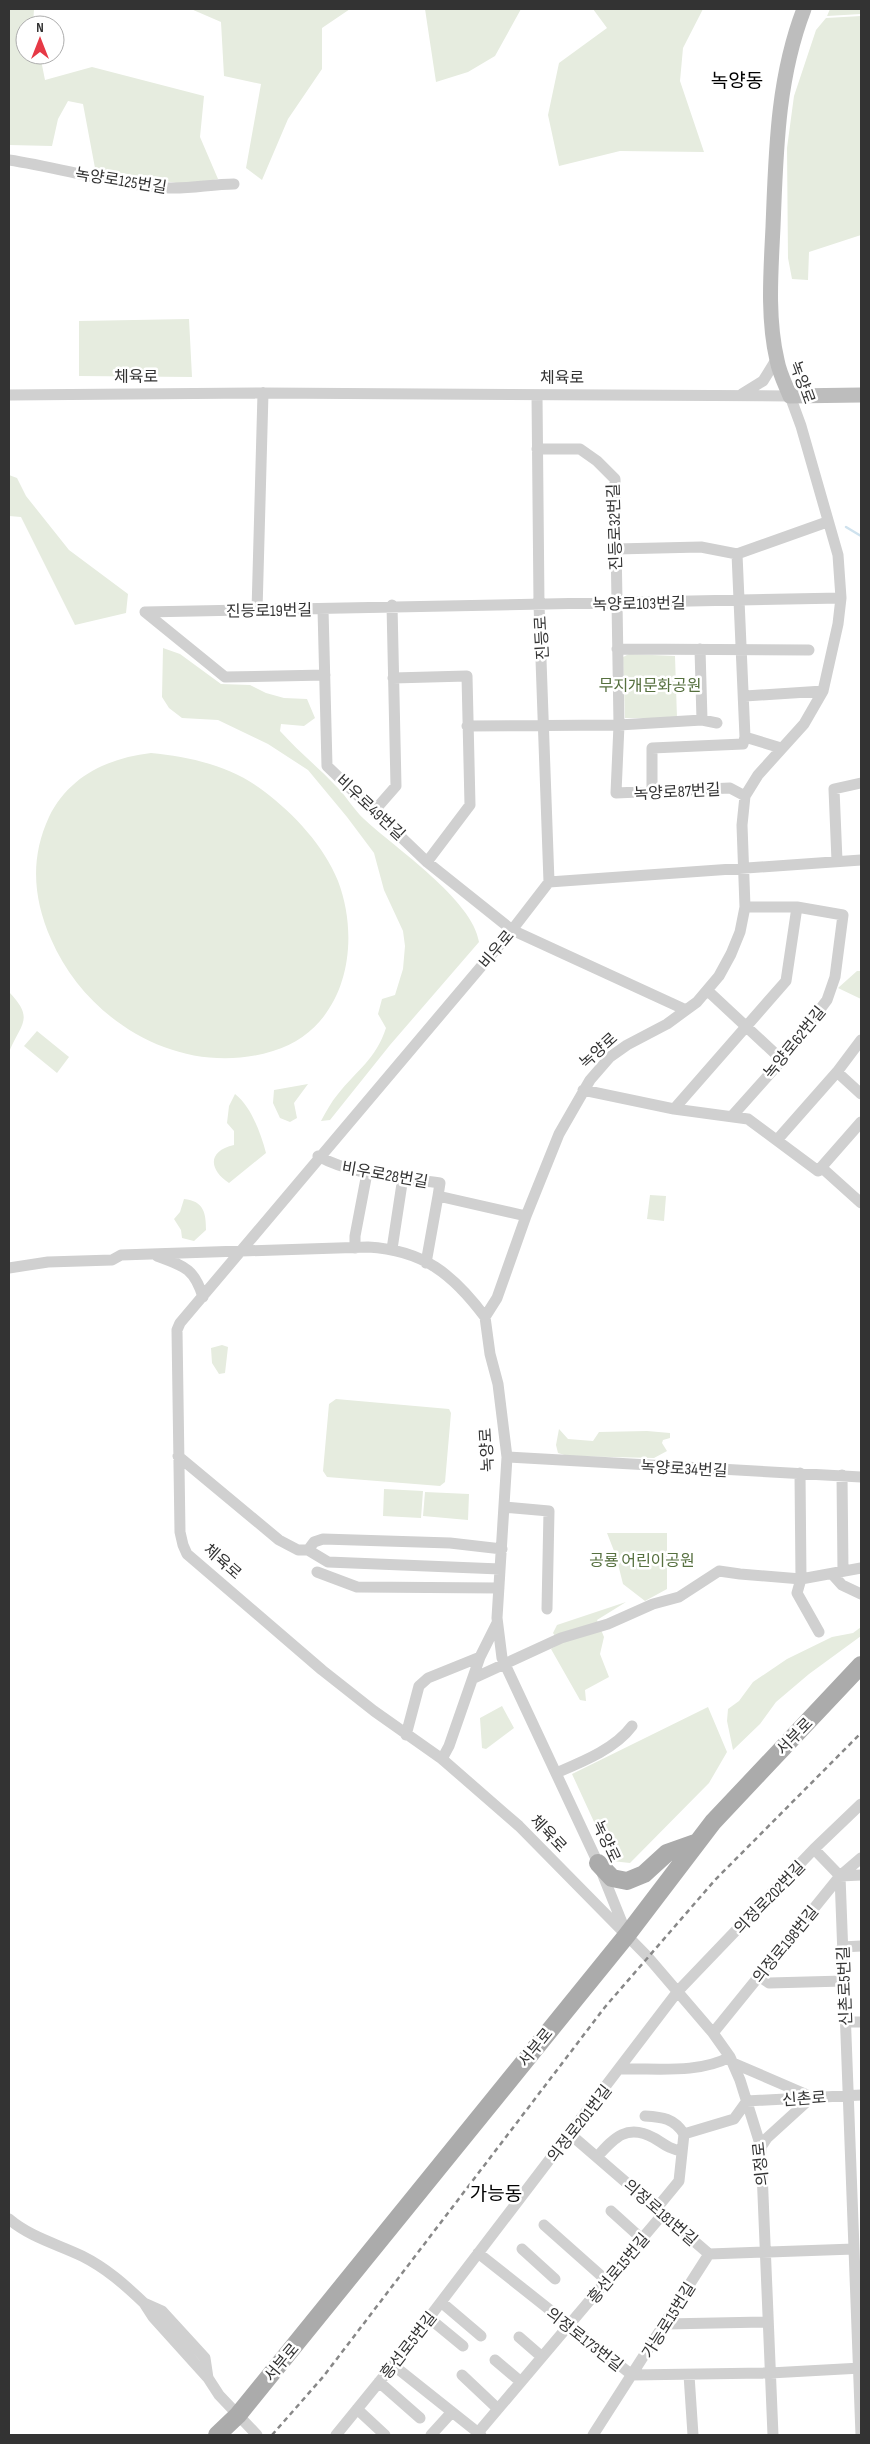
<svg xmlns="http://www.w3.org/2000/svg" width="870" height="2444" viewBox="0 0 870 2444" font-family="'Sofia Sans Condensed','Noto Sans KR',sans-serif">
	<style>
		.green { fill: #e6ecdf }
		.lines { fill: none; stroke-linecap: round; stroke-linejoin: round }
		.stream { stroke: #cfe2ee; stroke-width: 2.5 }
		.street { stroke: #d0d0d0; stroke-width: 11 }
		.secondary { stroke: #bdbdbd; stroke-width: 15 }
		.primary { stroke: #ababab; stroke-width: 18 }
		.rail { stroke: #888; stroke-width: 2.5; stroke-dasharray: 5 4; stroke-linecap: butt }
		.labels { text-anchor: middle; stroke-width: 5; stroke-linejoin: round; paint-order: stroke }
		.street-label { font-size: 16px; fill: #333; stroke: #fff }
		.park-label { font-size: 16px; fill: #56703f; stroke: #fff }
		.quarter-label { font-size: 19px; fill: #000; stroke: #fff }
	</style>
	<rect width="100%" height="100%" fill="#fff"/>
	<!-- green -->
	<path class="green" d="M9,9H34L33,25H25V55H40L45,80L92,67L204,96L200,137L218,179L187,185L95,168L83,104L68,101L58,119L52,146L9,145Z
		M191,9H350L322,28V69L288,119L262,180L246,168L261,84L224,76L221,22Z
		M425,9H521L495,56L468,72L436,82Z
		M593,9H703L683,48L680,81L704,152L620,151L559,166L548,115L559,63L607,28Z
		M830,9H861V14L827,16Z
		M861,16V235L809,252L808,280L792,279L788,258L787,148L794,96L816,30L826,18Z
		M189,319L192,377L79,376V321Z
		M9,475L17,478L26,496L69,550L128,594L126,613L75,625L21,517L9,516Z
		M163,648L180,654L221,684L250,685L266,693L284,698L307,699L315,718L304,726L281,724L280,731C298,751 319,768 337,787C347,797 354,810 364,819C395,848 473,900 479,942L390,1045L330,1120L321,1121C326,1112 331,1102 338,1094C357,1070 376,1059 386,1028L378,1014L382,999L395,995L403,969L405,946L403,931L384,890L374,853L347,817L308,770L268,744L218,720L182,718L169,708L162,697Z
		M629,654L675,656L677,718H625L623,657Z
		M151,753C191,757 232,766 265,792C294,814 324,846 338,881C362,944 346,1029 273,1051C183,1079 87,1023 51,939C33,898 30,858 49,817C69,776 108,758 151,753Z
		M857,971H861V999L838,988Z
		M9,992C35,1019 21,1023 9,1052Z
		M37,1031L69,1057L57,1073L24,1046Z
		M308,1084L294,1103L297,1118L290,1122L280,1118L273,1103L274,1090Z
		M235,1094C251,1106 261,1134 266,1153L229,1183C209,1170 207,1151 234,1145V1131L227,1123L229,1106Z
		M650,1195L666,1196L664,1221L647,1219Z
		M184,1199C204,1201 206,1213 206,1230L194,1241L182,1238L181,1230L174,1219L180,1212Z
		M222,1345L228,1347L225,1373L219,1374L212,1363L211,1348Z
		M336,1399L449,1409L451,1413L445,1482L440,1486L327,1477L323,1471L329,1404Z
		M559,1429L568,1439L593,1441L599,1432L647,1431L670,1433V1438L663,1440L662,1443L667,1451L654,1458L568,1456L558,1453L556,1445Z
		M384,1489L423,1491L421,1518L383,1516Z
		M425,1492L469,1494L468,1520L423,1516Z
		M607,1533H667V1589L645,1601L623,1584L616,1556Z
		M626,1602L597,1620L604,1637L600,1654L609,1677L585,1690L586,1701L580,1700L551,1649L560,1643L553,1633L557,1625Z
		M861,1627V1636L809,1674L776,1702L760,1724L733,1750L727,1721L728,1709L739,1701L753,1682L787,1659L832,1637L853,1633Z
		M502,1706L514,1728L486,1749L482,1748L480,1718Z
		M708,1707L727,1752L709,1783L630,1863L612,1861L572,1774Z"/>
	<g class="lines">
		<!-- stream -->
		<path class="stream" d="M846,527L861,536"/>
		<!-- street -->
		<path class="street" d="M9,160C62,168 114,185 169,188C191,189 212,184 234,184
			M742,394L763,381L776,360
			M9,395L263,393L790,396L801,426L838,555L841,598L838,624L823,691L804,724L758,775L745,796L742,825L745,907L740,932L731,954L719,976L697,1002L667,1024L627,1045L610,1057L590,1080L559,1134L526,1216L497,1298L485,1317L490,1354L498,1384L507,1457L497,1618L502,1658L598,1863L627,1935
			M537,395L539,604L549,882
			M537,449H580L597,461L615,479L619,725L616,793L730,788L745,796
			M616,549L701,547L737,554L827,522
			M737,554L745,737
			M323,609L327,766L427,862L512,930L686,1010
			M257,611L263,393
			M145,612L841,598
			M145,612L225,677L325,675
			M617,649L809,650
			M700,649L702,720
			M393,678L467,676L470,805L427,862
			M745,696L823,691
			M467,726L619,725L702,720L717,723
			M652,791V748L743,744L745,737L781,748
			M375,810L396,786L392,605
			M837,861L834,789L861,783
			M708,991L782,1060
			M837,1072L861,1094
			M583,1090L674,1109L748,1119L818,1171L861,1122
			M674,1109L786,981L797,907
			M733,1115L782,1060L827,1000L835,977L843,915L797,907H745
			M777,1140L837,1072L861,1040
			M318,1156C354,1176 400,1177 440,1183L438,1196L526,1216
			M821,1167L861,1203
			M355,1248V1236L367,1173
			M392,1249L403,1177
			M157,1256C184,1266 194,1268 203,1297
			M426,1263L438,1196
			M9,1268L48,1262L112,1260L121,1255L151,1254L368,1247C423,1250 453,1274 485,1317
			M178,1456L279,1540L298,1550H308
			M507,1457L861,1477
			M800,1473L801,1579L797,1593L819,1632
			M842,1475L843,1571
			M504,1507L549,1511L547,1609
			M500,1569L328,1562L308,1550L314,1542L323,1539L450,1543L502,1549
			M317,1572L357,1587L499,1588
			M833,1575L842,1585L861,1594
			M474,1678L561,1638L608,1624L653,1604L679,1597L719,1571L740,1574L801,1579L861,1568
			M406,1735L419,1686L428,1678L480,1657
			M442,1759L449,1746L480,1657L497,1623
			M556,1773C582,1762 615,1749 632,1726
			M814,1849L840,1876L861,1875
			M840,1876L861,2435
			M842,1947L861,1946
			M759,1976L769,1983L844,1981
			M845,2022H861
			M713,2033L840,1876L861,1858
			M733,2063L812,2097L767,2138L761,2147
			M621,2069C656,2068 698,2074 730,2057
			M747,2101L861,2095
			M645,2116C662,2117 674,2118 684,2134
			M570,2134L709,2254L854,2249
			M597,2157C614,2138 627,2123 654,2138C664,2144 669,2149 682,2151
			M656,2209L679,2181L684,2134L734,2119L747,2101
			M611,2211L642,2239
			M9,2219C30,2237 57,2244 82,2256C106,2268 124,2284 144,2303
			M544,2225L607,2281
			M522,2249L555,2279
			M478,2253L632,2375L770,2373L861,2368
			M441,2302L481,2336
			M429,2318L463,2346
			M666,2324L768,2322
			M519,2337L542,2357
			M495,2360L521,2382
			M393,2365L481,2435
			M462,2375L498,2409
			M689,2375L693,2435
			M208,2378L205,2358L162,2311L144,2303L153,2317L208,2378L219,2395L257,2435
			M379,2382L420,2418
			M357,2409L385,2435
			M336,2435L393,2365L678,1991L814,1849L861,1804
			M431,2435L451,2413
			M476,2435L662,2215
			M593,2435L709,2254
			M773,2435L761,2147L740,2080L730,2057L713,2033L647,1956L519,1826L442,1759L374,1711L322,1670L187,1554L183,1545L180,1532L177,1330L180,1323L512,930L549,882L861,860"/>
		<!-- secondary -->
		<path class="secondary" d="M804,9C777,79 776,152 773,227C771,270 767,317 777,360C779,372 785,384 790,396L861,395"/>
		<!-- primary -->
		<path class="primary" d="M598,1863L612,1878L627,1881L644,1874L667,1853L698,1842
			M217,2435L238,2415L627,1935L713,1822L861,1665"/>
		<!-- rail -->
		<path class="rail" d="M272,2435L323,2377L605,2007L715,1880L861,1733"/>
	</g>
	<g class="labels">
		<!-- street labels -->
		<g class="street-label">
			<text transform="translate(121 180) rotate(9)" y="6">녹양로125번길</text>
			<text x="136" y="382">체육로</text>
			<text x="562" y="383">체육로</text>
			<text transform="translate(803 382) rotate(70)" y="6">녹양로</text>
			<text transform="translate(614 527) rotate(-92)" y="6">진등로32번길</text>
			<text transform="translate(639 603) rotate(-1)" y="6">녹양로103번길</text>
			<text transform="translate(269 610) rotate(-1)" y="6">진등로19번길</text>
			<text transform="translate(541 638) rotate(-93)" y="6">진등로</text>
			<text transform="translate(677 791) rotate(-3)" y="6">녹양로87번길</text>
			<text transform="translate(371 807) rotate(43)" y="6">비우로49번길</text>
			<text transform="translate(496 949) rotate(-50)" y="6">비우로</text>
			<text transform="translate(794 1042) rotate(-51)" y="6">녹양로62번길</text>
			<text transform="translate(598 1050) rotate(-42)" y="6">녹양로</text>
			<text transform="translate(385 1174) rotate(10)" y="6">비우로28번길</text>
			<text transform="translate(486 1450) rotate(-93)" y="6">녹양로</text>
			<text transform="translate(684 1468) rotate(3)" y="6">녹양로34번길</text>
			<text transform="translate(223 1561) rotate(41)" y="6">체육로</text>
			<text transform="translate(794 1736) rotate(-46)" y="6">서부로</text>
			<text transform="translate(549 1833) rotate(46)" y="6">체육로</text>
			<text transform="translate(607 1841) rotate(65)" y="6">녹양로</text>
			<text transform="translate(769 1897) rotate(-46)" y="6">의정로202번길</text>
			<text transform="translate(785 1944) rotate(-51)" y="6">의정로198번길</text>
			<text transform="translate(844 1986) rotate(-92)" y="6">신촌로5번길</text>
			<text transform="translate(535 2047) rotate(-51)" y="6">서부로</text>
			<text transform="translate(804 2098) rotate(-4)" y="6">신촌로</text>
			<text transform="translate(579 2123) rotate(-52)" y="6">의정로201번길</text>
			<text transform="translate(760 2164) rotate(-96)" y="6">의정로</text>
			<text transform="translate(661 2212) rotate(41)" y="6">의정로181번길</text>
			<text transform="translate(618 2268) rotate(-50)" y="6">흥선로15번길</text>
			<text transform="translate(668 2320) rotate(-58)" y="6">가능로15번길</text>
			<text transform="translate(585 2339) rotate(38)" y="6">의정로173번길</text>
			<text transform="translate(408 2345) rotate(-52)" y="6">흥선로5번길</text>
			<text transform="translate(281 2362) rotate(-50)" y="6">서부로</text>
		</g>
		<!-- park labels -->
		<g class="park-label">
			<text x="650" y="691">무지개문화공원</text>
			<text x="642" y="1566">공룡 어린이공원</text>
		</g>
		<!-- quarter labels -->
		<g class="quarter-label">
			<text x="737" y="87">녹양동</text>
			<text x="496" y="2200">가능동</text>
		</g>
	</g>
	<!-- border -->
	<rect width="870" height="2444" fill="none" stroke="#333333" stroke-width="20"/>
	<!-- north arrow -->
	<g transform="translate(40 40)"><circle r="24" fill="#ffffff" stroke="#adadad"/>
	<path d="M0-4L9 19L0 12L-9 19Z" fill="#e63946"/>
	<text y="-8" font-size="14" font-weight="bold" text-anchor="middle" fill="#333333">N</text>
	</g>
</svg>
